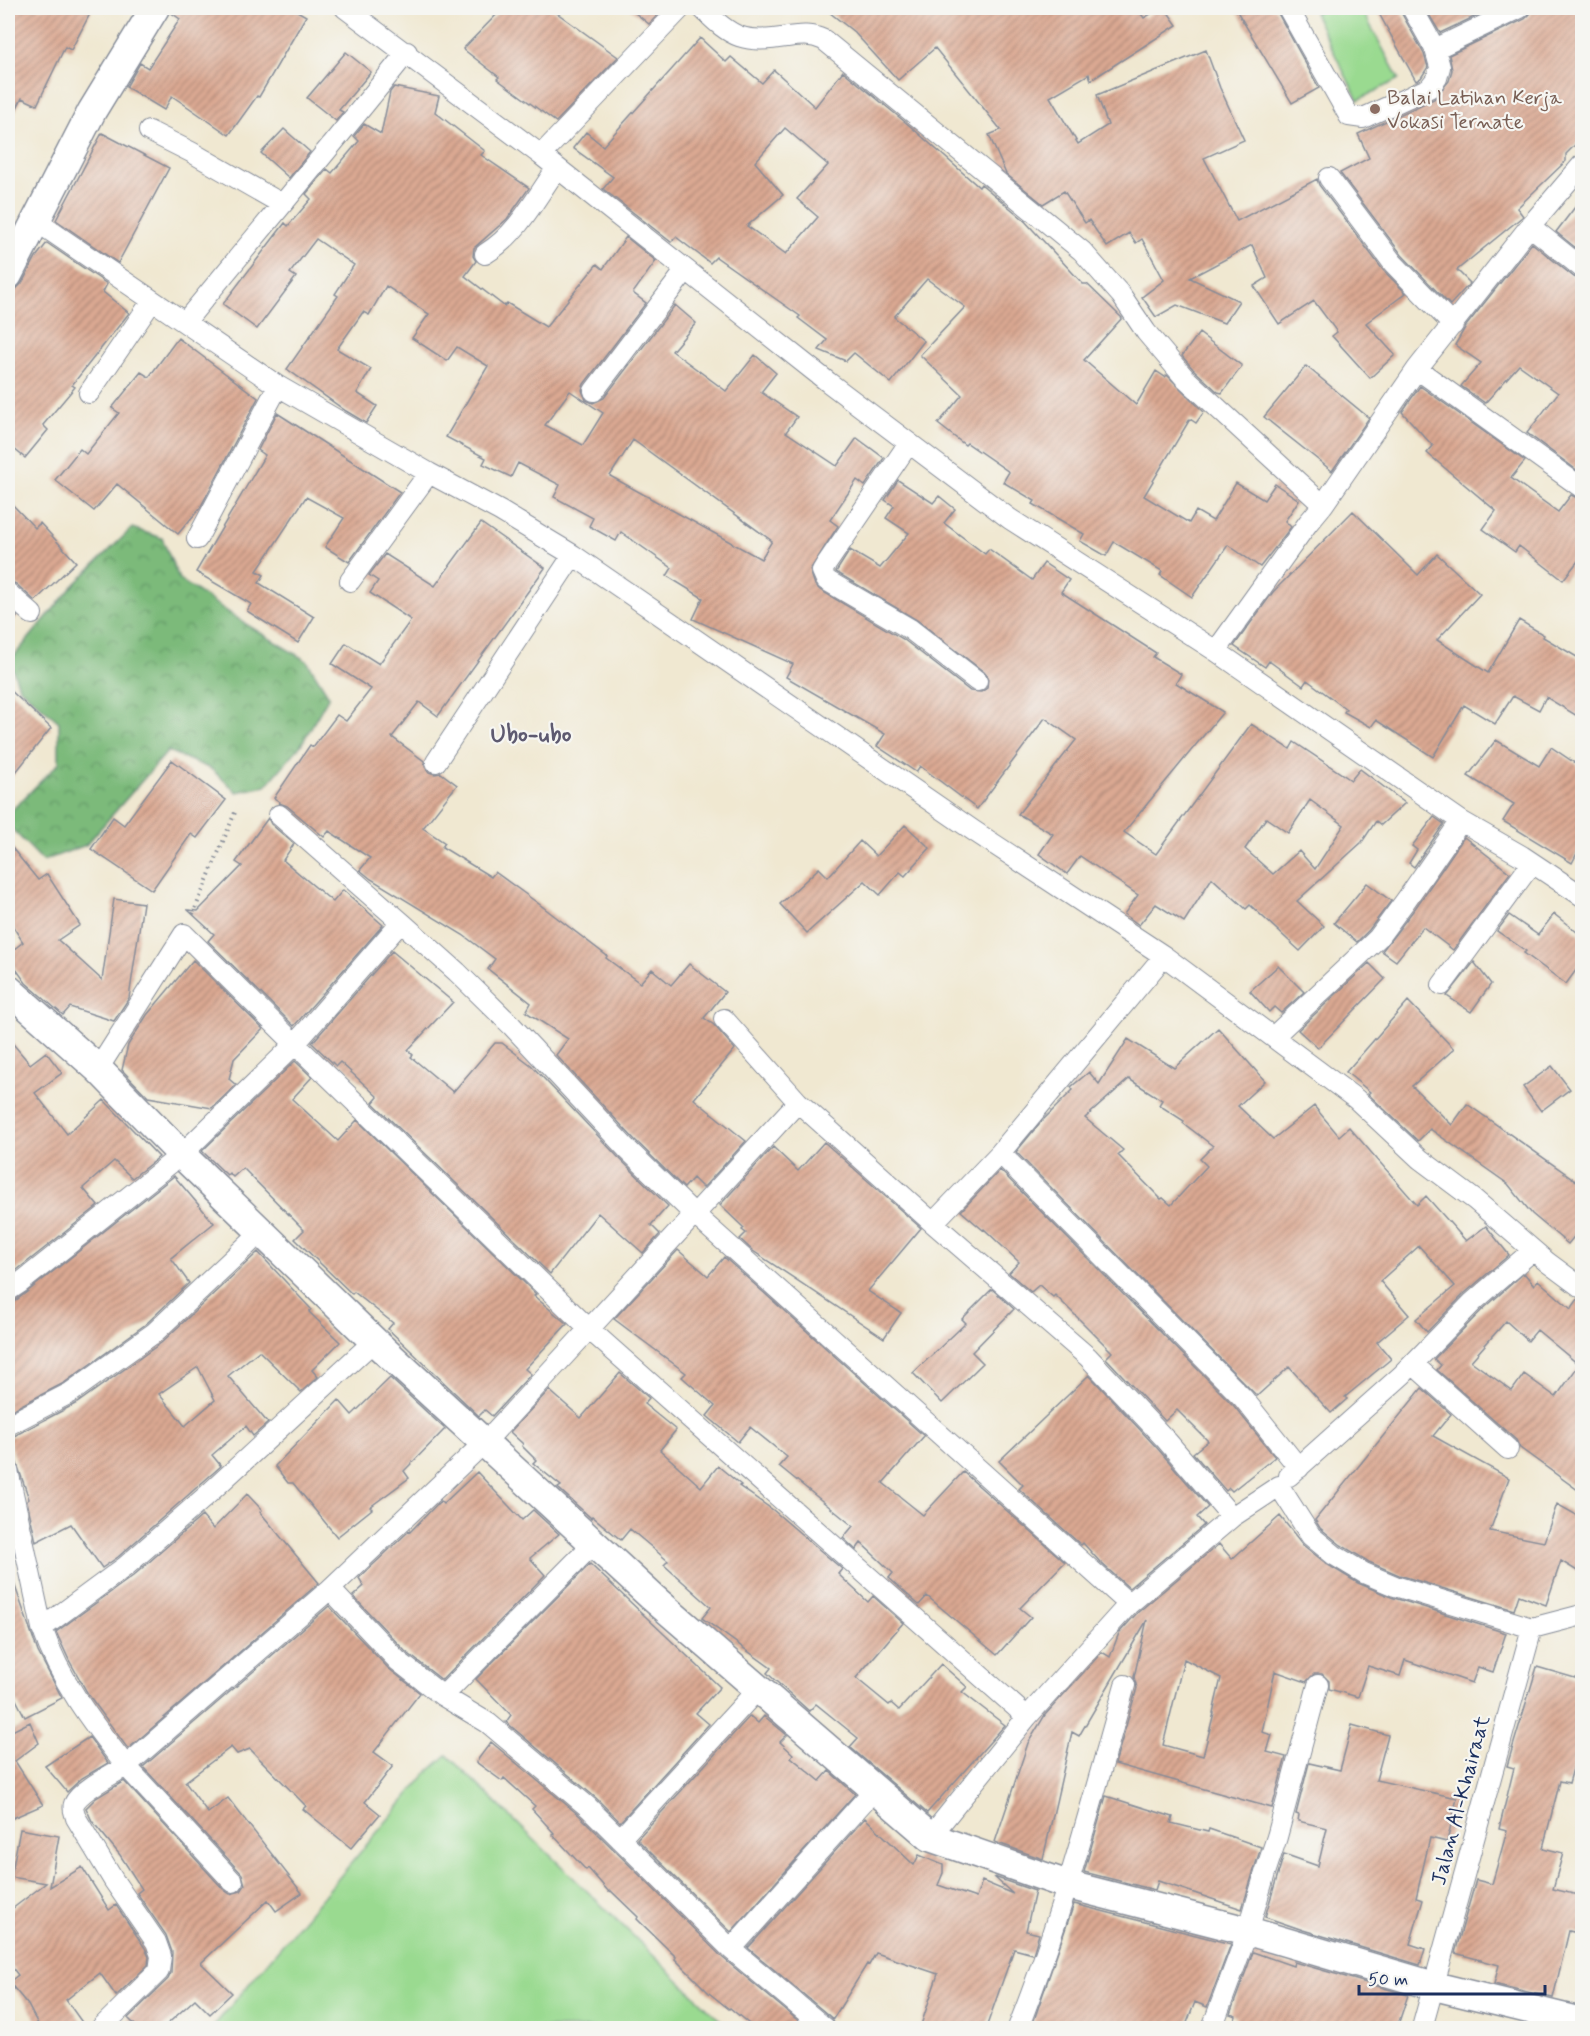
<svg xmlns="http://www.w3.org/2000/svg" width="1590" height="2036" viewBox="0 0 1590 2036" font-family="Mynerve,sans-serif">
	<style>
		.forest { fill: url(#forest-crowns); stroke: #4b746c; stroke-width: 1.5 }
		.park { fill: #9ada90; stroke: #5a8477; stroke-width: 1.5 }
		.building { fill: url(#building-hatch); fill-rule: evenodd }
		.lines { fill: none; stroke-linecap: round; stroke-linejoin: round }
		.street-casing { stroke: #868c98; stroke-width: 22 }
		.secondary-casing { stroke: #868c98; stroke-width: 31 }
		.path { stroke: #868c98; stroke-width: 4; stroke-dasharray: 1.5 4.5; stroke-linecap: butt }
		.street { stroke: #fff; stroke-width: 20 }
		.secondary { stroke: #fff; stroke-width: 28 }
		.education-dot { fill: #8d6e63; stroke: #f6f6f2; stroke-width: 2 }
		.labels { text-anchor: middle; stroke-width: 4.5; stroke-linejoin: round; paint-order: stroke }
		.education-label { font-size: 21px; fill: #785e54; stroke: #f6f6f2; text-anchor: start }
		.street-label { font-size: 21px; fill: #1b2f5e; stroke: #f6f6f2 }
		.quarter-label { font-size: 24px; font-weight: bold; fill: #5e5a70; stroke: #f6f6f2 }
	</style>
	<defs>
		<pattern id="forest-crowns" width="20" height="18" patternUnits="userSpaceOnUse" patternTransform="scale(1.5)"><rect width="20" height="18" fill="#7bba7a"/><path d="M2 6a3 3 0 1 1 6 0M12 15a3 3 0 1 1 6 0" fill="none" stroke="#649867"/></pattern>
		<pattern id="building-hatch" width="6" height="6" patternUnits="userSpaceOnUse" patternTransform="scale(1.5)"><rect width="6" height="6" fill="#dba992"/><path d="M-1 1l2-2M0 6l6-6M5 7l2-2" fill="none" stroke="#b18a7a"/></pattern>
	</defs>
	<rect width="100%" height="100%" fill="#f6f6f2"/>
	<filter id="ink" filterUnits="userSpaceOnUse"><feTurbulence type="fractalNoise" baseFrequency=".0167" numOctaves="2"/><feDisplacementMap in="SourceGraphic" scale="12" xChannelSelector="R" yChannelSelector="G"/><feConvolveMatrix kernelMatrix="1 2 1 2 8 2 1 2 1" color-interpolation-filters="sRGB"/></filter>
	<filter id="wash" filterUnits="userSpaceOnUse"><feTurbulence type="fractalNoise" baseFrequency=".008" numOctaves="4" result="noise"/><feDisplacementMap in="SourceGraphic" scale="24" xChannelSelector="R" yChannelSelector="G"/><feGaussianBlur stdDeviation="1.35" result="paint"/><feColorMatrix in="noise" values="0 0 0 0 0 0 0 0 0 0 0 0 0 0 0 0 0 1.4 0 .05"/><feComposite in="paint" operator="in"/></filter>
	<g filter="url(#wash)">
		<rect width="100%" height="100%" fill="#f0e8d1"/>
		<!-- forest -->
		<path class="forest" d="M132,528L162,538L179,579L249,626L307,661L329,696L301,745L266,786L237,792L211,769L168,751L86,845L43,861L8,825V814L59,763V722L19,687L10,661L71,588Z"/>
		<!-- park -->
		<path class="park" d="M1328,8H1361L1399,79L1358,100L1314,13Z
			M447,1755L728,2028H212L428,1772Z"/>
		<g id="blocks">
			<!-- building -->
			<path class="building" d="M8,8H93L71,50L65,47L37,105L22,98L8,126Z
				M171,8H292L306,16L259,97L257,96L229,135L172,96L164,110L126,87L140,63L148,68L180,19L170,12Z
				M503,8H550L618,57L556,122L497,79L499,77L463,49Z
				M629,8H665L649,24Z
				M824,8H1137L1144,18L1161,8H1165L1177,25L1091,80L1089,74L1050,97L1078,144L1108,125L1097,95L1206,50L1220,88L1244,140L1204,158L1237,221L1317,179L1319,185L1383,270L1406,293L1366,323L1395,355L1370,378L1332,336L1337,332L1314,301L1279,324L1254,286L1267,278L1252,245L1190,278L1239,301L1224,323L1177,305L1156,317L1142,297L1164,280L1142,239L1136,243L1129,233L1107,247L1089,220L1085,223L1064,191L1043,204L1006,174L989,135L1001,130L935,48L898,80L854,32Z
				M1235,8H1275L1319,88L1292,103Z
				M1376,8H1400L1402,14L1424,54L1428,67L1421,78L1416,81Z
				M1425,8H1493L1440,33Z
				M1532,8H1582V138L1566,154V161L1517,208L1523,216L1522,217L1457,270L1470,283L1450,305L1402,255L1340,173L1369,158L1358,134L1434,99L1449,81L1452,70L1449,55L1525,19L1530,14Z
				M700,38L726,62L731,57L762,83L774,70L815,107L843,71L910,126L979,187L981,184L1022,218L1083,284H1087L1122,318L1084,360L1136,405L1156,371L1165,377L1167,375L1204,412L1196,423L1190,419L1144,496L1189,523L1196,511L1213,521L1236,483L1264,500L1275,484L1299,500L1285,521L1291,527L1260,567L1228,545L1192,597L1160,575L1162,571L1114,542L1106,556L1080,541L1084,534L1033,504L1035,501L1003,482L1009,472L967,443L965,445L938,424L962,395L920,355L965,307L927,279L894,317L924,341L891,383L854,353L846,361L819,350L827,340L798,318L800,316L716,257L710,263L676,237L671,242L603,189L613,177L573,148L586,132L603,146ZM785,128L828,165L797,199L818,217L786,254L747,226L783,195L755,162Z
				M346,52L371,72L339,110L343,112L336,121L307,98Z
				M394,87L439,96L435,112L485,151L481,155L529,188L507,219L474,248L473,256L476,261L465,276L504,306L507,303L546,327L597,264L603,269L626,237L656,261L633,293L646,303L584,384L582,390L586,400L593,403L604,398L675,305L696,323L672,351L726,391L755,355L776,373L761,392L797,417L786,432L837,466L857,438L884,458L865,486L857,480L830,520L838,526L810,570L815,585L820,590L903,639L970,691L981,692L987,688L988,677L984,672L917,620L836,572L850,550L880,568L909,533L886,518L894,506L885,500L898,480L933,503L939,496L955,509L944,523L985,554L989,549L1032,580L1044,563L1069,580L1061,592L1156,653L1153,657L1181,674L1176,683L1223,712L1124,832L1156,854L1251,724L1290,749L1294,742L1351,780L1360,769L1405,803L1381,825L1376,821L1362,842L1297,901L1324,926L1300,951L1250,905L1246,909L1212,878L1184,922L1156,904L1139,925L1124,914L1138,895L1080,856L1067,874L1039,854L1053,834L1018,814L1076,740L1045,718L977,809L920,766L916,772L877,746L885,734L786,677L793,664L693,619L703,598L667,576L672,568L621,532L616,541L589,526L593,518L554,497L560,485L518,463L511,477L483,464L486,458L446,437L488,366L457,347L447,361L412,338L429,314L386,286L369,315L363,312L337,349L371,369L357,393L377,406L366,423L346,411L287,369L338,296L335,294L354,265L316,239L290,273L296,277L257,329L223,304L285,223L288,226L311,199L306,194L327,169L332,173L359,141L354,136L364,124L381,134L390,92ZM570,391L603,413L583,445L545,425ZM633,440L772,541L761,559L610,476ZM1310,800L1344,825L1315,869L1299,851L1273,874L1245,849L1266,818L1288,833Z
				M284,129L310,152L289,178L261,153Z
				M102,133L169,168L118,263L56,220Z
				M1582,198V253L1556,232Z
				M47,243L107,284L103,292L129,313L72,385L75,387L43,425L48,430L25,458L8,444V292L16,289L22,283L36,257Z
				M1532,243L1574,277L1582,280V474L1527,433L1558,393L1519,365L1485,403L1461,386L1481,363L1455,345L1466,326Z
				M1199,333L1242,366L1222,393L1218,392L1193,369L1182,356Z
				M178,338L258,398L200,508L178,534L117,484L94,511L55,480L80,449L86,454L119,413L112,408L141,372L149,377Z
				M1306,366L1369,418L1332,471L1264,417Z
				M1420,386L1525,461L1511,478L1558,512L1571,495L1582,500V556L1563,580L1519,546L1515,552L1483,529L1496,511L1427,453L1433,446L1402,412Z
				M277,413L400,492L349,562L325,547L344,518L306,497L257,571L264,575L259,583L314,617L298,643L247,611L251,604L196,572L265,455L258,450Z
				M8,500L35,528L40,523L76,562L35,601L16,584L8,581Z
				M1353,511L1418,575L1437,554L1480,594L1437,640L1488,673L1519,620L1544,635L1543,637L1582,660V719L1546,697L1539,710L1513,696L1495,724L1464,705L1433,757L1376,720L1371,727L1344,712L1346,709L1307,680L1303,686L1269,661L1265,667L1234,646L1273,592Z
				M481,523L545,568L438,716L419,702L392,737L424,761L425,767L429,772L435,774L441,773L457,785L423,828L445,843L442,847L491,877L495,872L539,904L607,956L606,958L640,983L652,969L671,985L689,964L725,992L704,1018L714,1025L735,1049L694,1099L746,1141L703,1188L693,1178L684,1188L635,1140L556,1055L568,1039L526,1012L531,1003L488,969L495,959L463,935L371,879L360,870L370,858L329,831L324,837L287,806L279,803L280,802L274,798L310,745L313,747L337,715L346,721L371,689L332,664L346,643L379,664L411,620L370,593L378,581L369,575L385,554L435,586Z
				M8,609L17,617L8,626Z
				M8,688L51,728L8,782Z
				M1496,740L1539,766L1551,747L1582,768V844L1572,863L1503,821L1514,804L1468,776Z
				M172,760L226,800L197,838L191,834L152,890L91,849L113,817L124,825Z
				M1434,817L1444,824L1414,867L1409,863L1417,850L1412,846Z
				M268,818L271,824L294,844L283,860L333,902L343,890L383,925L294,1026L208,941L214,934L188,910L198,911L242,866L236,862Z
				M905,825L930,848L905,876L900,872L880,895L865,881L807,933L780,904L819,868L828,877L860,841L876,856Z
				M1464,837L1510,873L1453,950L1423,927L1396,961L1382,951L1416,907Z
				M8,843L38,880L47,874L80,925L58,940L102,980L114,899L143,903L129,998L114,1021L70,1007L63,1015L26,983L8,958V954L23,942L8,919Z
				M1367,883L1391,901L1369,930L1357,942L1334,923Z
				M1554,914L1582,936V962L1566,984L1524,953L1526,951L1497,931L1509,915L1538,935Z
				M392,951L453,1002L408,1050L413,1055L411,1057L453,1092L495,1043H502L531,1065L617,1156L668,1206L651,1225L660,1234L643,1253L598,1213L550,1274L373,1103L378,1097L340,1062L336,1066L312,1043Z
				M193,960L263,1029L234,1059L229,1079L236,1085L212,1108L148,1097L122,1070L128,1045L147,1015Z
				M1474,962L1491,984L1471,1012L1447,996Z
				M1369,963L1385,979L1318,1048L1298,1030Z
				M1278,966L1304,992L1281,1013L1274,1007L1269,1012L1250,991Z
				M1408,1001L1454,1049L1412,1086L1452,1125L1467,1104L1582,1185V1227L1568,1244L1532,1214L1508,1184L1430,1129L1418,1141L1368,1094L1370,1092L1346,1072Z
				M1218,1028L1265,1081L1238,1106L1273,1139L1314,1106L1339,1136L1349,1127L1417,1205L1426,1196L1466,1241L1486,1226L1509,1255L1465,1293L1427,1332L1416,1319L1455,1286L1419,1246L1380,1281L1409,1315L1377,1342L1391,1359L1345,1397L1347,1399L1331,1413L1289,1367L1257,1396L1016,1152L1039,1124L1073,1090L1071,1087L1089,1072L1099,1084L1128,1039L1174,1068ZM1129,1079L1162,1100L1159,1105L1184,1121L1183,1123L1213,1146L1200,1159L1207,1166L1171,1205L1163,1198L1161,1199L1118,1155L1123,1150L1085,1118Z
				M8,1038L30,1064L46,1052L62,1073L35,1093L67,1134L104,1100L159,1157L132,1178L114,1161L83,1188L98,1206L8,1277Z
				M295,1061L312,1077L292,1099L338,1141L357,1120L536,1294L534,1296L567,1324L525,1369L531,1374L492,1416L485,1410L479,1416L388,1329L393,1323L354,1292L352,1294L295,1239L304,1230L243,1168L233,1177L229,1173L227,1175L202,1151Z
				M1552,1066L1570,1089L1541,1111L1523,1087Z
				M824,1142L921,1228L868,1291L901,1313L884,1338L753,1251L740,1239L746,1233L742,1230L744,1228L720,1205L773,1147L798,1171Z
				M1000,1170L1234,1406L1275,1457L1232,1491L1229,1488L1226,1491L1193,1453L1208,1441L1177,1410L1165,1421L1106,1358L1112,1352L1055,1295L1053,1297L1039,1285L1031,1292L1009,1273L1019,1262L984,1229L983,1230L961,1211Z
				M174,1176L214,1223L171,1258L189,1283L146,1324L64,1383L8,1412V1303L15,1301L27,1292Z
				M678,1250L708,1276L724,1257L924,1436L883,1483L923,1515L963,1472L1065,1562L1020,1608L1031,1617L997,1655L927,1596L919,1605L889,1578L893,1573L861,1543L856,1550L843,1538L853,1526L779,1466L787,1457L750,1427L738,1442L707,1416L715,1406L682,1377L686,1373L614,1319Z
				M258,1252L311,1309L309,1312L340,1342L312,1370L318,1377L301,1392L259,1351L228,1376L268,1423L253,1436L246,1426L212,1455L221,1466L118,1557L102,1568L71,1524L36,1542L27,1501L29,1499L8,1437L14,1436L77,1403L161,1343ZM198,1367L215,1400L185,1426L159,1394Z
				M1524,1273L1534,1285L1538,1280L1571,1309L1578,1299L1582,1300V1493L1520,1448L1516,1440L1437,1370L1441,1365L1434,1359L1481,1311ZM1506,1321L1528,1341L1537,1330L1579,1365L1556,1397L1524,1374L1512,1391L1471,1361Z
				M992,1289L1014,1309L972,1352L983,1363L942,1403L913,1373L966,1323L962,1319Z
				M620,1373L649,1398L644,1404L676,1430L660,1450L701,1487L718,1466L741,1485L739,1486L773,1510L842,1569L838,1574L868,1602L873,1596L903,1623L856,1678L889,1705L891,1703L899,1710L941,1664L967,1687L962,1692L1005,1725L927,1813L850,1747L858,1738L816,1704L809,1711L767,1673L771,1668L702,1618L711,1607L664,1565L668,1561L630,1529L621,1540L592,1516L591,1518L558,1488L561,1486L533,1463L536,1460L522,1446L523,1444L510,1432L549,1390L581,1418Z
				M1089,1375L1158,1449L1208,1507L1197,1517L1204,1525L1129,1588L1100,1562L1083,1543L1081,1545L1019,1489L1023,1485L999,1461Z
				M390,1378L445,1429L404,1471L409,1478L370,1507L372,1509L337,1537L293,1483H288L275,1466L339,1400L352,1415Z
				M1422,1388L1451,1414L1433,1436L1509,1478L1490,1531L1544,1542L1557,1504L1582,1518V1574L1561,1561L1546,1605L1519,1595L1514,1610L1399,1575L1369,1562L1341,1545L1320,1528L1315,1520Z
				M477,1472L522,1520L533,1510L559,1534L530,1558L545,1575L442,1680L405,1651L353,1596L364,1586L359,1578L409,1531L410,1532L440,1501L443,1504Z
				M247,1494L262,1510L260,1512L319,1583L128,1749L88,1694L69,1660L56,1632L133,1576L202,1516L213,1529Z
				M1280,1516L1303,1545L1328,1565L1358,1583L1391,1597L1506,1633L1493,1672L1478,1667L1472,1683L1405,1660L1400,1676L1368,1666L1358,1697L1329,1689V1681L1322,1674H1314L1306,1682L1275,1671L1262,1732L1272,1735L1267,1752L1286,1757L1272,1808L1115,1764L1137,1688L1134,1677L1147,1620L1079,1736L1072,1732L1043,1859L995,1842L1028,1743L1045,1715L1102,1652L1110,1657L1119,1633L1137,1613L1219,1544L1232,1559ZM1184,1659L1221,1678L1213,1713H1214L1203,1756L1163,1745Z
				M8,1525L14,1553L8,1556Z
				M590,1564L720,1687L696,1713L709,1724L620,1822L596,1798L506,1722L511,1715L476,1679Z
				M8,1572H10L38,1652L62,1698L25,1717L8,1684Z
				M329,1606L388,1668L420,1693L374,1752L393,1766L365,1802L380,1814L351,1848L303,1809L306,1806L250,1749L237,1754L231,1747L185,1782L208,1813L228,1798L302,1893L276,1911L268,1900L201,1963L232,1993L210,2014L195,1999L163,2028H138L128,2018L168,1979L171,1973L172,1952L166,1935L137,1893L142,1889L120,1855L92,1821L86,1808L96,1798L124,1781L224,1890L230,1894L241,1891L245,1885L242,1874L143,1767Z
				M1537,1667L1582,1680V1737L1569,1783L1560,1781L1543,1848L1563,1853L1553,1889L1582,1896V1934L1569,1931L1553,1998L1494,1984L1499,1965L1455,1953L1476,1880L1492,1884L1507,1831L1499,1829L1514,1768L1507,1766Z
				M750,1716L758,1723L764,1716L787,1735L780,1742L793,1754L791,1757L820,1781L829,1771L855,1794L731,1932L637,1839Z
				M30,1722L39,1743L15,1761L43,1805L8,1820V1733Z
				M1352,1725L1388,1735L1376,1780L1457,1798L1447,1842L1430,1838L1416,1898L1423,1900L1410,1944L1425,1949L1420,1965L1303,1930L1265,1917L1284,1854L1318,1866L1327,1828L1298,1821L1299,1815L1296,1814L1309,1763L1340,1770Z
				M89,1737L108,1763L82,1778L67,1792L45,1766Z
				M491,1742L580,1816L723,1958L807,2028H754L730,2008L729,2009L709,1993L675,1959L676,1957L637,1919L638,1917L611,1891L609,1892L588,1868L586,1870L552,1834L554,1833L532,1809L535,1806L504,1778L502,1781L476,1762Z
				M1106,1796L1173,1817L1171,1823L1208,1832L1209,1829L1261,1847L1242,1909L1158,1881L1155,1890L1084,1872Z
				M865,1818L914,1865L919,1855L943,1865V1873L938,1885L976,1898L982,1881L1013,1894L994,1877L1035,1891L1026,1931L1039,1934L1033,1954L1014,1949L986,2028H920L938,1974L876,1953L869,1965L867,1964L833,2019L748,1948Z
				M20,1829L59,1836L50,1887L82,1867L109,1910L116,1905L145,1948L149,1957L148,1965L116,1996L100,1973L66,2000L86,2028H40L28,2005L9,1982L18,1975L8,1962V1912L46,1883L11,1877Z
				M1074,1904L1231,1944L1207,2007L1195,2002L1185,2028H1052L1033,2023Z
				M1253,1952L1293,1966L1294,1962L1408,1995L1397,2028H1232L1236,2016L1230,2014Z"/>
		</g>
	</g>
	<g filter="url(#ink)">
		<use href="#blocks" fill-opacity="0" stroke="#868c98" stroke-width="1.5"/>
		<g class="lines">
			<!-- street casing -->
			<g class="street-casing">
				<path id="street" d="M345,8L541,155L828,382L1010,519L1216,651L1461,821L1522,856L1582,896
					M702,8C731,38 745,44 787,37C801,35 811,34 824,40L1082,251L1121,295L1146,332L1184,377L1323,505L1308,523L1216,651
					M1288,8L1349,116L1363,118L1429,88L1437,78L1440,67L1435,49L1520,8
					M1412,8L1435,49
					M149,131L191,152L282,204
					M541,155L681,8
					M1329,178L1393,263L1453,325
					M36,221L278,386L429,473L500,511L573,555L974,831L1164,956L1356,1099L1420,1159L1475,1200L1547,1262L1582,1288
					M1530,226L1582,268
					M485,254C517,235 536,198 557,168
					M185,322C259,232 334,143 407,52
					M1417,369L1582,488
					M594,391L686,270
					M89,393L152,301
					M909,443L825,566L822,571L826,580L910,629L977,681
					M1323,505L1417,369L1530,226L1582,165
					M197,539L278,386
					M350,581L429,473
					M8,593L32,614
					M436,762L573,555
					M279,815L401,922
					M1442,985L1532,863
					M724,1019L798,1102
					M1273,1037L1378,938L1406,900L1461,821
					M98,1069L184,934L295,1044L401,922L457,972L512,1026L626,1148L694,1214L1129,1604
					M1000,1153L1243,1398L1299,1468
					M933,1223L1000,1153L1164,956
					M8,1291L20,1283L181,1155L295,1044L589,1329L1027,1717
					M1413,1364L1508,1449
					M8,1425L70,1393L154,1333L261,1232
					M8,1470L42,1628C60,1681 92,1723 126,1766L330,1589
					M1289,1476L1402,1375L1473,1302L1532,1251
					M1232,1517L1279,1486L1311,1536L1334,1555L1364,1573L1395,1586L1532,1628L1582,1615
					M42,1628L126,1566L205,1497L374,1341
					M443,1696L594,1543
					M620,1839L758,1689
					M731,1949L875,1789
					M101,2028L159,1971L161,1956L156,1942L114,1881L76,1818C75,1813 72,1809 74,1804C79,1791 113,1774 126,1766L233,1882
					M825,2028L731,1949L588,1807L488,1723L443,1696L397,1660L330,1589L485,1442L798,1102L933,1223L1088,1357L1167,1441L1232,1517L1129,1604L1027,1717L930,1837
					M1018,2028C1062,1917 1092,1801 1125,1685
					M1212,2028L1248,1931L1265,1873L1277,1837L1318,1685
					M1422,2028L1532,1628"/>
			</g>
			<!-- secondary casing -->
			<g class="secondary-casing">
				<path id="secondary" d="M8,275L92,111L155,8
					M8,989L98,1069L187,1160L374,1341L652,1597L930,1837L1068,1885L1248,1931L1434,1986L1582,2022"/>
			</g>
			<!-- path -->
			<path class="path" d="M193,914L236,810"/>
			<!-- street -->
			<use href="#street" class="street"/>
			<!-- secondary -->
			<use href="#secondary" class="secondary"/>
		</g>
	</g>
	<!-- markers -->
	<circle class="education-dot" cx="1375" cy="109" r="6"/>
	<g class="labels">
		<!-- education labels -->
		<g class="education-label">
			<text x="1387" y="104">Balai Latihan Kerja<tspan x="1387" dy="24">Vokasi Ternate</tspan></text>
		</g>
		<!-- street labels -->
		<g class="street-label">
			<text transform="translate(1460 1800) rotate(-75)" y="7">Jalan Al-Khairaat</text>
		</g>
		<!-- quarter labels -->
		<g class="quarter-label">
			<text x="531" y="742">Ubo-ubo</text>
		</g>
	</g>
	<!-- margin -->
	<rect width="1590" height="2036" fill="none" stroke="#f6f6f2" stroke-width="30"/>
	<!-- scale -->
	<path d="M1359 1985v9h186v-9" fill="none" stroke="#1b2f5e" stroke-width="3"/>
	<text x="1368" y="1985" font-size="18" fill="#1b2f5e" stroke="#f6f6f2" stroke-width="4.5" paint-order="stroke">50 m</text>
</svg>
